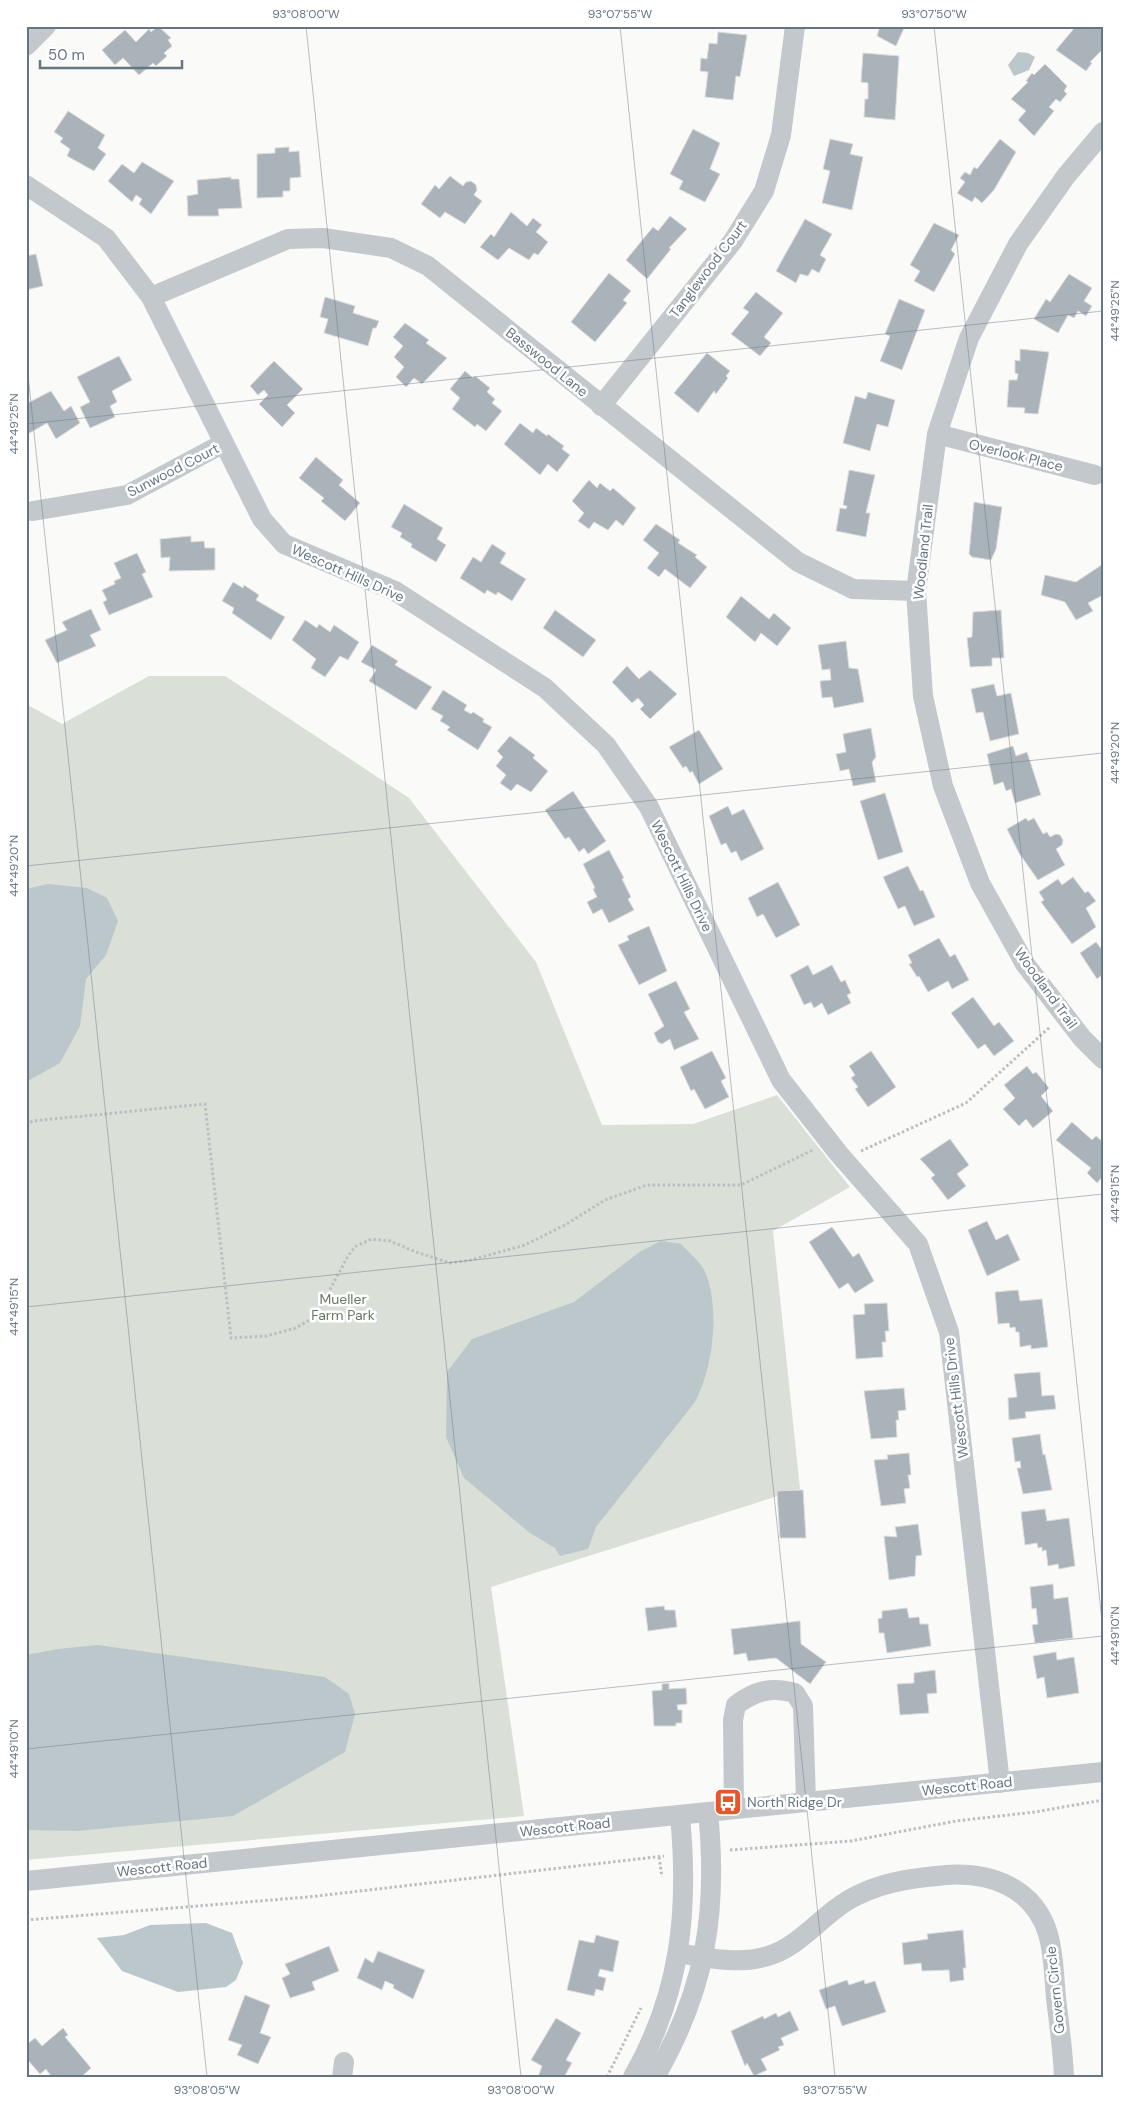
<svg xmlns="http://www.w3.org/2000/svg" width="1129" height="2103" viewBox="0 0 1129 2103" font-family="'DM Sans',sans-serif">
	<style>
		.green { fill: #dadfd7 }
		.water { fill: #bbc7cb }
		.building { fill: #aab3b9; stroke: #dcdcda }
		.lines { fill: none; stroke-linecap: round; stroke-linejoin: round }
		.path { stroke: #bbbfc2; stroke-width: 3; stroke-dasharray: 2.5 2.5; stroke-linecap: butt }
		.minor { stroke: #c3c8cc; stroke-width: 20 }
		.ticks { fill: none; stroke: #657683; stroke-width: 1; stroke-opacity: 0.45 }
		.labels { text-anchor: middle; stroke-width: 5; stroke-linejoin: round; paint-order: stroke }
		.street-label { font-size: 14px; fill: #657683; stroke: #fff }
		.park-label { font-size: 14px; fill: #687a64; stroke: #fff }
		.poi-label { font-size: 14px; fill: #657683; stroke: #fff; text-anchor: start }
		.neatline { fill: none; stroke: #657683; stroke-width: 2 }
		.ticks-label { font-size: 12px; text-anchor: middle; fill: #657683 }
	</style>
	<rect width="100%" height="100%" fill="#fafaf8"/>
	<!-- green -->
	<path class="green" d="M149,676H225L409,798L536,962L602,1125L693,1124L777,1095L850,1187L773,1231L800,1489L491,1587L524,1816L26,1860V704L62,724Z"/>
	<!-- water -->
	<path class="water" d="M1018,52L1028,53L1035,57L1029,70L1014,76L1008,65Z
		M48,884L87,888L107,898L118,921L106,955L86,979L80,1026L60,1063L26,1082V889Z
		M661,1241L681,1244C688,1252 702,1263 706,1274C720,1311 713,1368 695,1402L596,1527L588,1549L560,1556L555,1548L530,1533L464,1478L446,1437L447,1372L472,1339L574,1302L641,1251Z
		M98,1645L325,1677L349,1694L355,1714L345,1752L233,1816L77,1831L26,1830V1655L58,1649Z
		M206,1923L232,1933L243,1963L236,1980L226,1987L178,1992L122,1971L97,1938L124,1935L150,1925Z"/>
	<!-- building -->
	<path class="building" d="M158,26L171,38L168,40L172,46L164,53L167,56L156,66L153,63L139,75L123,58L115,65L102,50L125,30L136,42L149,29L151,32Z
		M905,26L896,46L877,36L880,26Z
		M1076,26H1103V49L1090,62L1092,63L1086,71L1056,50Z
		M718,32L747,35L740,77L736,76L733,100L705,97L708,72L700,71L701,58L707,59L709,43L717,44Z
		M863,53L899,56L895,120L864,117L865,99H868V83L861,82Z
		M1045,64L1067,86L1064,91L1067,94L1060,102L1056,99L1049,107L1054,111L1034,136L1018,120L1026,111L1011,99L1028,82L1026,81L1032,73L1034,75Z
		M68,111L105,135L98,148L106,154L94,171L67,156L70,149L60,142L63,138L54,132Z
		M693,129L720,143L710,169L720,174L705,202L679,189L683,181L670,174Z
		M830,139L853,144L850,154L863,157L852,210L822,203L830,171L823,169Z
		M1000,139L1016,152L994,190L982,203L975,197L972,202L957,193L965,182L960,178L965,172L970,175L974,167L977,169Z
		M289,147V152L299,151L301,177L290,178V191H283V197L257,198V154L275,153V148Z
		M142,162L174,181L151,214L139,204L142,199L136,195L132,202L108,181L122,164L134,173Z
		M450,176L463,186L466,182L471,181L476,185L477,190L474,195L482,201L465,224L445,212L440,218L421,204L435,185L439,189Z
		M231,177V179H239L242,208L218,209L219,216H188L187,196L198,194L197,180Z
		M511,212L527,226L533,218L542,225L536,232L548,242L538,255L534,253L529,260L509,248L498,260L480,247L491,234L494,237Z
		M670,216L687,229L669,248L671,249L647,279L626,260L653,227L658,231Z
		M805,219L832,234L820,255L826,259L819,273L812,269L808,276L800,274L796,283L776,271Z
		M934,223L959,235L951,250L955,254L934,292L914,281L920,271L910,265Z
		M36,254L43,286L26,290V256Z
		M609,273L631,291L623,300L627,303L595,342L571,322Z
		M1069,274L1092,288L1084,301L1092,306L1086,316L1078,311L1074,318L1068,315L1058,333L1034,319L1046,299L1050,302Z
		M756,292L783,313L764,337L771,343L760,356L731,334L749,312L743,308Z
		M325,297L355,306L353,313L379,321L376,328H373L368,346L324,333L328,319L320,317Z
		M899,299L925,310L902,370L880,361L890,336L885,334Z
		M405,323L429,340L426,343L447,358L422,384L414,378L406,387L396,377L404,367L394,357L403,346L393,337Z
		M1020,349L1049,352L1038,414L1024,413L1025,408L1007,407L1009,380H1017L1018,374L1015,373V360L1020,361Z
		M707,353L730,371L726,376L728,378L716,394L714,391L698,413L674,393Z
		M119,356L132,380L112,391L117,402L110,406L115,417L90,428L80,407L90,402L77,377Z
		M274,361L303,389L287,405L295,413L282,427L259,404L268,395L264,390L258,395L250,386Z
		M465,371L473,378L475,376L490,388L487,392L495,399L492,403L502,411L486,431L477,424L475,427L452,409L460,398L450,389Z
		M51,391L64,411L71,406L80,423L56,439L47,423L26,435V404Z
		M868,392L895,400L888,427L877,424L870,451L843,443L855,396L866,399Z
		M520,423L533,433L536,428L547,436L548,434L564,446L562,449L570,455L557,472L548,464L540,475L504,444Z
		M316,457L343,480L339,485L360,503L345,521L321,501L324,498L299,478Z
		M849,470L875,475L866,513H870L866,537L836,531L840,508L846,509L847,506L843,505Z
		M589,480L597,488L600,483L610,491L613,488L636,508L623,526L616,520L608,530L594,522L589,529L578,521L584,513L572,501Z
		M974,502L1002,507L996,549L991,560L972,557L969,554Z
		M404,504L443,528L437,539L446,545L436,562L411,547L412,544L400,537L402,533L391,527Z
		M656,524L680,540L678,543L697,555L695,557L707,567L690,588L665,569L659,577L647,568L659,553L643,540Z
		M191,536V542L204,541L205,548H215V570L169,571L170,557L161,558L160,539Z
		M492,544L506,553L500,563L526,579L512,601L498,592L496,595L487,590L485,594L460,578L473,557L481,562Z
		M137,553L146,572L142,574L153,597L109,615L103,602L107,600L102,590L115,584L114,581L121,578L114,563Z
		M1103,564V595L1088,603L1093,611L1076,620L1065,602L1041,595L1045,575L1076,582Z
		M233,582L243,588L244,585L259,595L256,600L285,617L271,640L232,613L234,608L222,601Z
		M741,596L769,619L774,613L791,628L777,646L761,633L755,642L726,617Z
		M91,609L101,630L90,635L96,646L57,663L45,640L67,630L62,622Z
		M555,610L596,640L583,657L543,628Z
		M1001,610L1004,658H992V666L970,667L967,638L972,637L973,612Z
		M305,620L317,628L319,624L330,632L334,625L359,642L348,660L340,656L325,677L311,668L316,659L292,640Z
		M846,641L849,668L858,669L864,702L834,708L832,697L822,698L820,681L831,680L830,669L822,670L818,645Z
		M372,645L398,661L395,665L432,687L416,710L369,681L376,670L361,662Z
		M627,666L639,679L650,670L677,694L650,719L640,709L644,705L638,698L632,703L612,682Z
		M994,684L997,696L1011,693L1019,734L990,741L983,712L976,713L971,689Z
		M443,690L467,705L464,710L471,714L473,712L484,719L483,722L492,727L478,750L447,730L450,727L440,721L443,716L431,709Z
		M871,728L876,757L872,762L876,782L853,786L849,769L840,771L836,754L846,752L843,734Z
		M699,730L723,769L699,784L692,771L690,773L686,766L683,768L669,747Z
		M510,736L535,755L533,758L548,771L531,792L517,784L511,791L500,783L506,775L496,766L503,757L497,751Z
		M1013,746L1016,756L1027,752L1041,795L1015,803L1011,789L1006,791L1003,782L994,785L987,754Z
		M573,791L606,841L588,854L584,848L579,852L569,837L565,839L545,810Z
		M885,793L903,852L878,860L860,801Z
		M728,806L732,815L744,809L764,849L741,861L736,851L731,853L726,843L721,845L709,816Z
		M1026,818L1028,821L1034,818L1043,834L1047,832L1050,837L1056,834L1060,835L1063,840L1062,845L1056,849L1065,865L1038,880L1019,853L1007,829Z
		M609,850L624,878L622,879L631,897L628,899L634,910L609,923L602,909L593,914L587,902L597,897L593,889L595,888L583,864Z
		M908,866L920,891L923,890L935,917L914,926L905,906L898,909L883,877Z
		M1073,877L1085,893L1088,891L1096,901L1086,908L1096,927L1072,944L1041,902L1044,900L1039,892L1058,879L1062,885Z
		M778,882L800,925L776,938L763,914L757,917L748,898Z
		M649,926L667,971L639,985L618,945L629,940L627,936Z
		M939,938L950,957L955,954L969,980L952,989L948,981L928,992L919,976L917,977L909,964L912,963L908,955Z
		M1096,942L1103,951V974L1097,979L1080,953Z
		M808,965L813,975L832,965L841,982L845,980L851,993L847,995L851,1003L828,1015L822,1003L814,1008L811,1002L804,1005L790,975Z
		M676,981L690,1009L684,1012L699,1039L674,1050L670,1039L662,1044L658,1042L654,1033L664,1026L648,994Z
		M973,997L994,1026L999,1022L1014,1041L994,1056L985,1044L978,1049L951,1013Z
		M712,1051L726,1078L721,1081L729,1097L705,1109L694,1089L691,1091L680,1067Z
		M871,1051L896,1087L868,1107L855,1089L858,1087L851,1078L855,1075L849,1066Z
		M1027,1066L1033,1074L1036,1072L1049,1088L1041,1096L1053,1111L1033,1128L1026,1119L1019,1126L1003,1109L1015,1098L1004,1085Z
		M1072,1122L1092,1140L1096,1136L1103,1142V1176L1097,1183L1087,1173L1091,1168L1056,1140Z
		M950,1139L969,1165L957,1174L966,1186L948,1200L931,1178L935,1175L920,1159Z
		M987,1221L996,1240L1008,1234L1020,1260L987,1276L968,1230Z
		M832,1227L853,1257L859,1253L874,1281L855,1293L848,1283L839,1289L809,1242Z
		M1018,1290L1020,1301L1042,1299L1048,1347L1031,1349V1345L1020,1347L1019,1332H1016L1015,1327L1010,1328L1009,1323L998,1324L995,1292Z
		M887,1303L889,1331H885L886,1342H882L883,1357L856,1359L853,1315L865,1314L864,1304Z
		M1040,1372L1042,1396L1054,1395L1056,1409L1025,1412L1026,1418L1009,1420L1008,1398L1017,1397L1014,1374Z
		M904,1388L906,1410L898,1411L899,1420H896L897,1437L871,1439L864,1391Z
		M1040,1434L1043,1455L1045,1454L1052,1490L1023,1494L1017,1468H1021L1020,1461L1015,1462L1012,1438Z
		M909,1453L911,1475H908L910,1488L904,1489L906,1503L881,1506L874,1460L888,1459L887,1455Z
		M803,1490L806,1538H780L777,1491Z
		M1045,1509L1047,1521L1069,1518L1075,1566L1059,1569L1058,1564L1048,1566L1046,1550L1042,1551V1547L1038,1548L1037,1543L1025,1545L1021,1512Z
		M918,1524L922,1555L916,1556L915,1576L889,1580L884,1536L897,1537L895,1527Z
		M1053,1584L1054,1599L1068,1597L1073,1638L1035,1643L1032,1625L1038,1624L1036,1608L1032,1609L1030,1587Z
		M664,1606L665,1610H675L677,1627L648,1631L645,1608Z
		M907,1608L909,1618L919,1617L920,1624H928L931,1646L887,1653L884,1633H879L878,1619L882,1618V1611Z
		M800,1621L801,1644L826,1662L810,1684L776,1658L748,1661L746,1653L734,1655L731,1629Z
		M1056,1652L1057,1660L1074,1657L1079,1693L1047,1698L1044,1677L1037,1679L1033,1656Z
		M935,1670L937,1693L927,1694L929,1713L900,1715L897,1684L914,1683V1673Z
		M669,1683V1689L686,1688L687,1704L677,1705L678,1710H682V1723H676V1726H654L652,1691L662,1690V1684Z
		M963,1930L966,1968H963L964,1980L950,1982L949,1970L922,1971L921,1963L904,1965L902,1943L928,1939L927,1934Z
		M596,1935L619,1941L613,1972L600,1969L598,1976L606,1978L603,1991L596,1989L594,1996L567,1990L579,1940L594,1943Z
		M329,1946L339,1971L312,1982L315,1990L290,1998L282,1978L290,1974L285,1964Z
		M378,1951L425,1970L413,1999L393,1988L394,1985L385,1981L382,1990L357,1978L365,1958L373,1963Z
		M847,1980L849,1985L864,1980L865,1984L875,1981L886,2012L842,2026L835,2006L826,2009L819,1990Z
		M245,1995L270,2005L260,2033L271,2037L258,2064L237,2055L242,2045L228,2040Z
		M790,2011L799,2030L781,2038L784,2045L778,2047L780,2050L761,2059L767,2070L754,2076L747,2063L745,2066L731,2031L763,2016L764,2019L776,2013L778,2017Z
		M556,2018L581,2033L566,2060L572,2063L564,2077H538L542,2066L531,2060Z
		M63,2028L68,2035L65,2037L91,2068L81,2077H49L51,2076L46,2069L40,2074L26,2058V2045L35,2038L42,2046Z"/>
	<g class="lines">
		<!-- path -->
		<path class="path" d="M26,1125L33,1121L205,1104L231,1338L266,1336L296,1328L311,1319L319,1310L348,1256L356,1246L372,1239L390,1241L416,1252L450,1263L471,1260L525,1245L565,1225L605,1200L647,1185H741L813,1150
			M861,1151L966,1103L1050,1027
			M730,1850L851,1841L956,1821L1035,1812L1103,1800
			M659,1857L662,1877
			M26,1920L308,1897L664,1856
			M607,2077L641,2008"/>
		<!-- minor -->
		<path class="minor" d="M26,46L46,26
			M1103,132L1066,176L1018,244L969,338L937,434L916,591L923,696L943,786L980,883L1025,964L1082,1038L1103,1059
			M26,185L106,238L151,297L262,519L284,544L395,591L545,688L606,745L649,807L781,1080L839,1154L918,1244L949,1332L1000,1783
			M151,297L288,239L323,238L391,248L428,266L798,562L853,589L916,591
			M601,406L733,241L764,191L781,135L795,26
			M937,434L1095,475
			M33,511L127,495L224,443
			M734,1809L733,1720L736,1705C755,1691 772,1686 795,1693L803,1706L806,1802
			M26,1881L1103,1772
			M678,1953C708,1958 739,1965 768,1956C802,1946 825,1910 858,1895C886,1881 915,1878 946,1875C990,1872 1034,1887 1048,1934C1054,1954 1054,1977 1056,1998C1059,2024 1063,2050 1064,2077
			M342,2077L344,2062
			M633,2077C681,1993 689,1910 680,1816
			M655,2077C706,1989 718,1912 708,1812"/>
	</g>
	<!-- ticks -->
	<path class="ticks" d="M306,26L521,2077M620,26L835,2077M934,26L1103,1631M26,356L207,2077M26,424L1103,311M26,866L1103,753M26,1307L1103,1194M26,1749L1103,1636"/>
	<!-- icons -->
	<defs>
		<g id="bus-square" transform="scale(1.4375)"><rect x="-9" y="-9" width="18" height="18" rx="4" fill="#e4572e" stroke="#fff"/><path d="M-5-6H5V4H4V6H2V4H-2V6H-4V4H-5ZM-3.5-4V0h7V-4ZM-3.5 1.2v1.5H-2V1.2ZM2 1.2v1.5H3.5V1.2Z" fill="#fff"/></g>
	</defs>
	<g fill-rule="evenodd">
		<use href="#bus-square" x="728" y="1802"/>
	</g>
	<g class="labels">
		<!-- street labels -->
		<g class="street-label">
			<text transform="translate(708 269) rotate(-53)" y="5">Tanglewood Court</text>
			<text transform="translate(547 362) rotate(39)" y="5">Basswood Lane</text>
			<text transform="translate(1016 455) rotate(14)" y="5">Overlook Place</text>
			<text transform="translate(173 470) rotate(-27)" y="5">Sunwood Court</text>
			<text transform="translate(923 552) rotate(-84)" y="5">Woodland Trail</text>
			<text transform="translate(348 573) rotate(24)" y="5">Wescott Hills Drive</text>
			<text transform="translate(682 876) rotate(64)" y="5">Wescott Hills Drive</text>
			<text transform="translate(1046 988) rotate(54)" y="5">Woodland Trail</text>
			<text transform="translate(956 1398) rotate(-97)" y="5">Wescott Hills Drive</text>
			<text transform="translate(967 1786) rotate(-6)" y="5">Wescott Road</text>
			<text transform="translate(565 1827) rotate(-6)" y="5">Wescott Road</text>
			<text transform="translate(162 1867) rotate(-6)" y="5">Wescott Road</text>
			<text transform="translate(1055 1990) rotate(-96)" y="5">Govern Circle</text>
		</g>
		<!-- park labels -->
		<g class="park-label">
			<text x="343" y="1304">Mueller<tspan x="343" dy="16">Farm Park</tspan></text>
		</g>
		<!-- poi labels -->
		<g class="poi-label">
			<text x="747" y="1807">North Ridge Dr</text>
		</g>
	</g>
	<!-- border -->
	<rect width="1129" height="2103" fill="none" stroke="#ffffff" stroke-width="55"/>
	<!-- scale -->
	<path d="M40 60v8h142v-8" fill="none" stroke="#657683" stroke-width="2.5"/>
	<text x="48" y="60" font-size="15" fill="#657683" stroke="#ffffff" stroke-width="4" paint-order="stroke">50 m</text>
	<rect x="28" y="28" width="1074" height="2048" class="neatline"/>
	<g class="ticks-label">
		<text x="306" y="18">93°08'00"W</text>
		<text x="620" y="18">93°07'55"W</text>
		<text x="934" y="18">93°07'50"W</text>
		<text transform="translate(1115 311) rotate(-90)" y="4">44°49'25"N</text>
		<text transform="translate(14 424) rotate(-90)" y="4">44°49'25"N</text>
		<text transform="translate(1115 753) rotate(-90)" y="4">44°49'20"N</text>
		<text transform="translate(14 866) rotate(-90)" y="4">44°49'20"N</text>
		<text transform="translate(1115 1194) rotate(-90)" y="4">44°49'15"N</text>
		<text transform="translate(14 1307) rotate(-90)" y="4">44°49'15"N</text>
		<text transform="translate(1115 1636) rotate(-90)" y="4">44°49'10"N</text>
		<text transform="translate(14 1749) rotate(-90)" y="4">44°49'10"N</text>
		<text x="207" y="2094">93°08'05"W</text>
		<text x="521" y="2094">93°08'00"W</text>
		<text x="835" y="2094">93°07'55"W</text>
	</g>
</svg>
